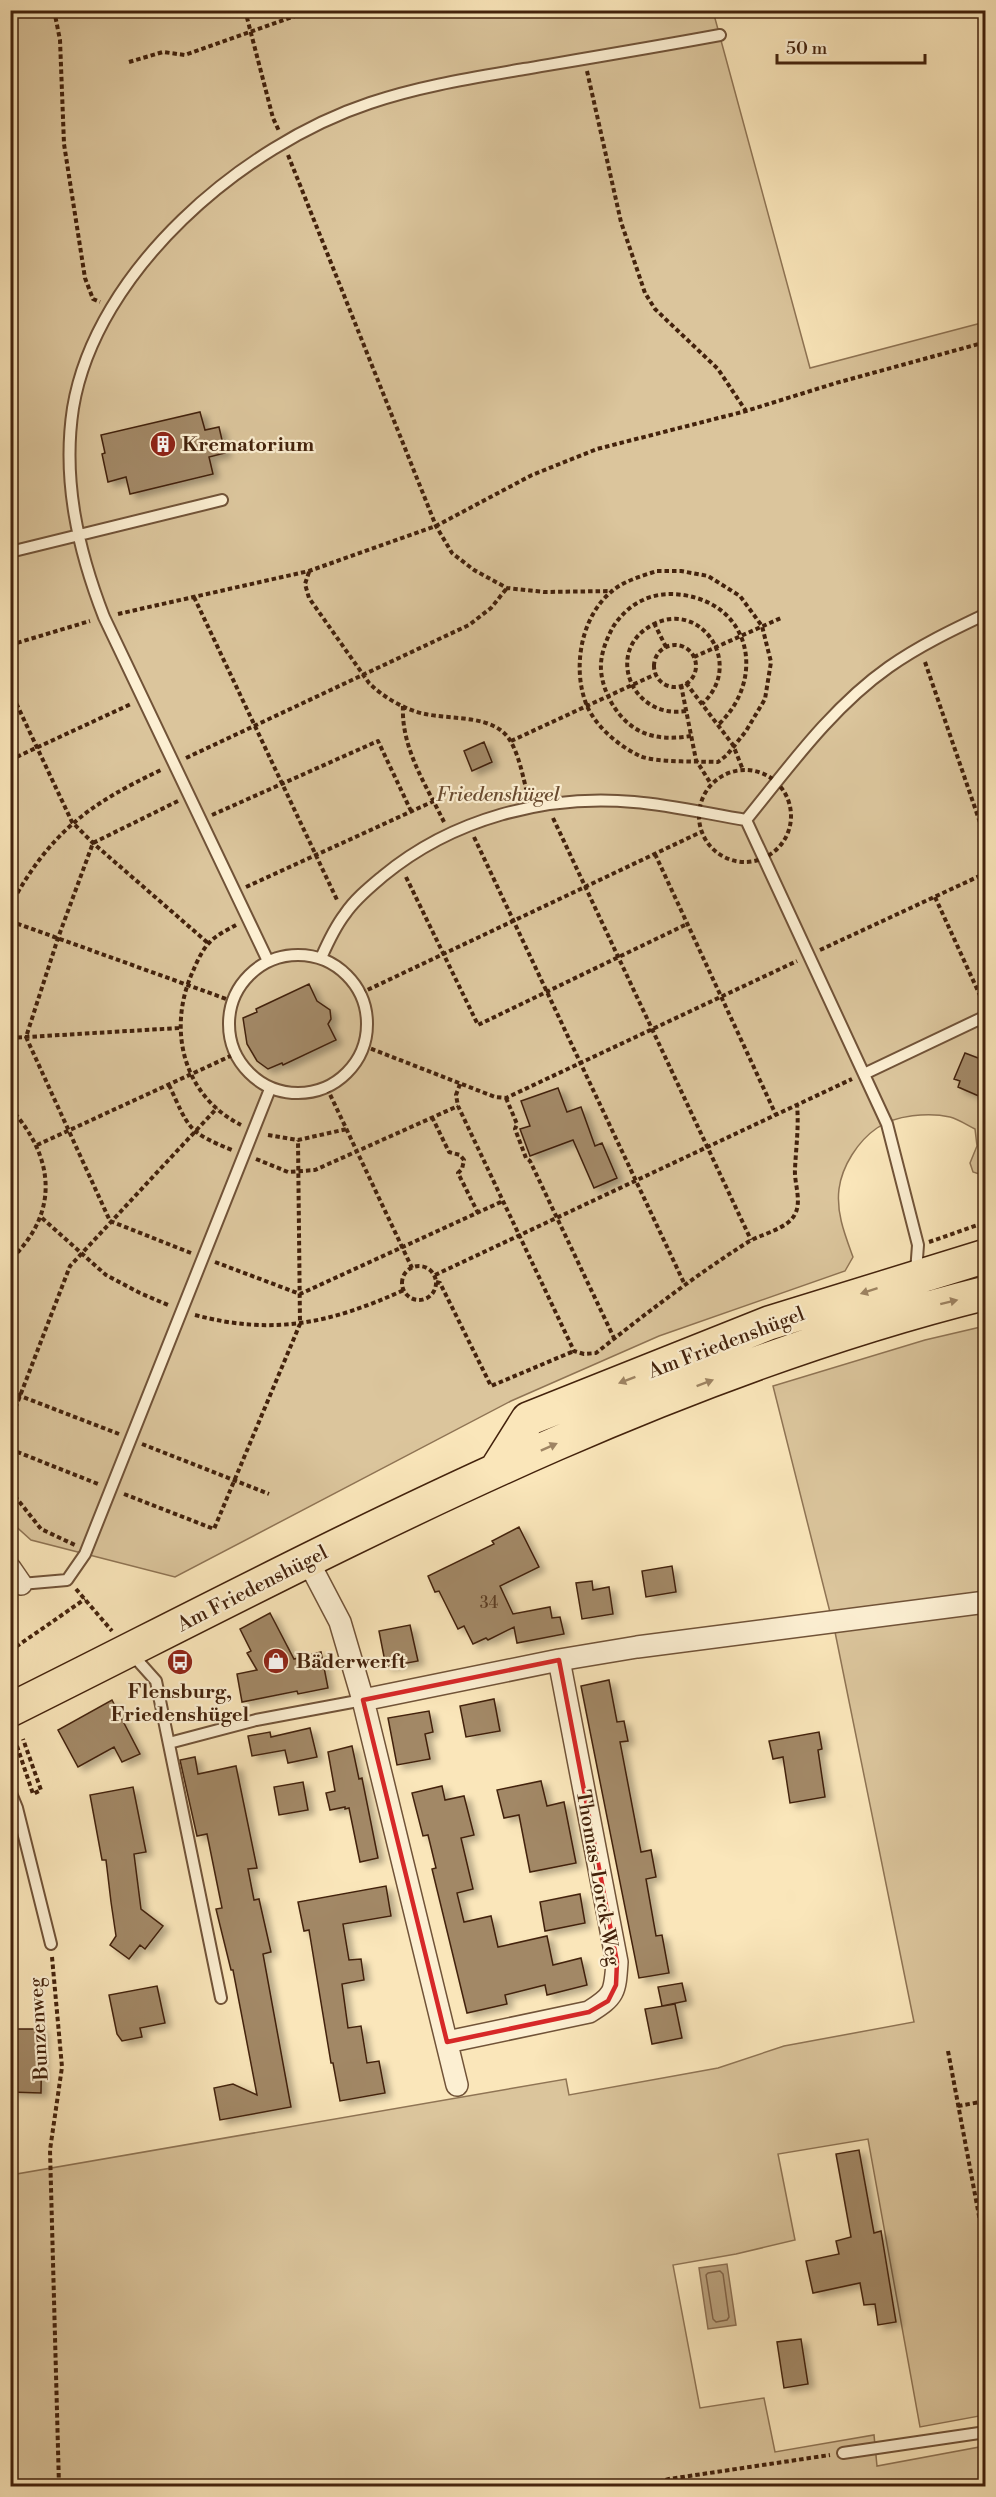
<svg xmlns="http://www.w3.org/2000/svg" width="996" height="2497" viewBox="0 0 996 2497" font-family="'Libre Bodoni',serif">
	<style>
		.green { fill: #dbc59c; stroke: #8f7454; stroke-width: 1.5 }
		.water { fill: #bca37f; stroke: #8c6f51; stroke-width: 1.5 }
		.lines { fill: none; stroke-linecap: round; stroke-linejoin: round }
		.shore { stroke: #806246; stroke-width: 1.5 }
		.building { fill: #a28866; stroke: #43220c; stroke-width: 1.5; filter: url(#shadow) }
		.lane-casing { stroke: #715338; stroke-width: 14 }
		.street-casing { stroke: #715338; stroke-width: 24 }
		.primary-casing { stroke: #43220c; stroke-width: 36 }
		.path { stroke: #43220c; stroke-width: 4; stroke-dasharray: 4.5 3; stroke-linecap: butt }
		.lane { stroke: #fcefd2; stroke-width: 10 }
		.street { stroke: #fcefd2; stroke-width: 21 }
		.primary { stroke: #fae6ba; stroke-width: 33 }
		.oneway { fill: #9e8463 }
		.marked { fill: none; stroke: #d62828; stroke-width: 4.5; stroke-linejoin: round }
		.labels { text-anchor: middle; stroke-width: 4.5; stroke-linejoin: round; paint-order: stroke }
		.number-label { font-size: 16px; fill: #5b3c22 }
		.poi-label { font-size: 20px; font-weight: bold; fill: #43220c; stroke: #fcefd2; text-anchor: start }
		.park-label { font-size: 20px; font-style: italic; fill: #694b30; stroke: #fcefd2 }
		.street-label { font-size: 20px; fill: #43220c; stroke: #fcefd2 }
	</style>
	<defs>
		<filter id="shadow"><feDropShadow dx="6" dy="4" stdDeviation="3" flood-color="#0004"/></filter>
	</defs>
	<rect width="100%" height="100%" fill="#fae6ba"/>
	<filter id="stains"><feTurbulence type="fractalNoise" baseFrequency=".00333" numOctaves="4"/><feColorMatrix values="0 0 0 0 .2 0 0 0 0 .09 0 0 0 0 .02 0 0 0 .5 -.17"/></filter>
	<radialGradient id="worn" r=".72"><stop offset=".6" stop-color="#630" stop-opacity="0"/><stop offset="1" stop-color="#630" stop-opacity=".3"/></radialGradient>
	<!-- green -->
	<path class="green" d="M11,11H713L810,368L985,322V1176L973,1172L970,1163L977,1146L975,1129C967,1125 958,1119 950,1117C929,1112 895,1115 877,1128C858,1141 842,1166 839,1189C836,1213 845,1235 853,1257L845,1271L659,1336L511,1401L175,1577L31,1540L11,1522Z
		M985,1326V2415L920,2427L868,2139L778,2154L795,2240L736,2254L673,2265L700,2408L764,2398L775,2452L874,2435L877,2466L985,2446V2486H11V2175L566,2079L569,2095L718,2068L784,2046L914,2022L835,1632L773,1386L925,1340Z"/>
	<!-- water -->
	<path class="water" d="M11,1153C16,1172 16,1185 11,1204Z
		M727,2264L736,2325L708,2329L699,2268Z"/>
	<g class="lines">
		<!-- shore -->
		<path class="shore" d="M720,2271L723,2274L729,2317L727,2320L716,2322L713,2319L706,2275L708,2273Z"/>
	</g>
	<!-- building -->
	<path class="building" d="M200,412L205,430L219,427L225,453L209,457L213,474L130,494L126,477L108,482L102,454L105,453L101,435Z
		M484,742L492,762L472,771L464,751Z
		M309,984L317,1001L330,1010L331,1019L328,1024L336,1040L283,1065L282,1063L268,1069L257,1061L247,1044L243,1018L257,1012L256,1009Z
		M965,1053L986,1061V1096L982,1095L981,1097L958,1087L960,1081L954,1079Z
		M558,1088L567,1112L581,1107L595,1146L602,1143L617,1178L594,1188L573,1140L530,1156L520,1129L530,1126L521,1101Z
		M519,1527L539,1567L500,1586L513,1614L550,1607L552,1618L560,1617L564,1634L517,1643L514,1627L488,1640L486,1638L473,1644L464,1626L458,1629L439,1591L435,1592L428,1576L494,1544L492,1541Z
		M672,1566L676,1592L646,1597L642,1571Z
		M592,1581L593,1590L609,1587L613,1614L582,1619L576,1583Z
		M270,1613L294,1659L321,1652L328,1688L298,1694L297,1691L242,1702L237,1674L257,1670L247,1653L251,1651L240,1629Z
		M410,1625L418,1661L386,1667L379,1631Z
		M609,1680L617,1722L624,1721L628,1741L620,1742L641,1852L651,1850L656,1877L646,1879L656,1936L662,1935L669,1973L639,1978L581,1686Z
		M494,1699L500,1731L466,1737L460,1706Z
		M112,1700L140,1754L122,1762L114,1747L78,1767L58,1730Z
		M429,1711L433,1732L425,1734L430,1759L397,1765L388,1718Z
		M310,1728L317,1757L288,1763L285,1750L252,1756L248,1736L270,1732L271,1737Z
		M819,1732L822,1749L818,1750L825,1797L790,1803L783,1757L773,1759L769,1741Z
		M352,1746L359,1779L362,1778L378,1858L360,1862L349,1808L345,1809V1807L330,1810L326,1793L335,1791L328,1752Z
		M195,1757L198,1774L236,1766L257,1868L248,1869L254,1900L259,1899L271,1952L263,1954L291,2107L220,2120L214,2088L233,2084L257,2095L233,1970H231L216,1909L222,1908L207,1834L197,1836L180,1760Z
		M541,1781L547,1806L564,1802L576,1863L530,1872L519,1815L504,1818L497,1790Z
		M303,1782L308,1810L279,1815L274,1787Z
		M442,1786L445,1800L464,1796L474,1835L461,1838L473,1889L457,1893L464,1922L491,1916L498,1947L547,1936L553,1965L581,1958L587,1985L547,1995L545,1985L505,1995L507,2004L467,2013L432,1869L436,1868L428,1835L423,1836L412,1793Z
		M133,1787L146,1852L134,1854L141,1909L163,1926L145,1949L140,1945L129,1959L110,1945L116,1936L111,1902L106,1860H102L90,1795Z
		M386,1886L391,1916L343,1924L349,1960L361,1959L364,1980L342,1984L348,2028L361,2026L367,2063L379,2061L385,2093L340,2101L333,2063H331L309,1930L304,1931L298,1902Z
		M580,1894L585,1923L545,1931L540,1902Z
		M682,1983L686,2001L662,2006L658,1987Z
		M157,1986L165,2023L140,2028L142,2037L122,2041L117,2034L109,1995Z
		M675,2004L682,2038L652,2044L645,2009Z
		M10,2029H42L41,2093L10,2092Z
		M859,2150L874,2233L881,2231L896,2322L878,2325L875,2304L864,2305L860,2283L813,2293L806,2261L839,2254L836,2241L851,2237L836,2154Z
		M801,2339L808,2384L784,2388L777,2342Z"/>
	<g class="lines">
		<!-- lane casing -->
		<g class="lane-casing">
			<path id="lane" d="M10,552L222,500
				M229 1024a69 69 0 1 1 138 0a69 69 0 1 1-138 0Z
				M321,958C328,942 335,927 345,914C355,899 370,887 383,876C452,819 545,794 634,802C671,805 709,814 746,820
				M268,961L104,617C78,550 62,480 73,408C96,270 243,145 370,103C420,86 472,78 524,69C589,58 655,47 720,35
				M864,1074L986,1016
				M916,1272L918,1245L887,1124L746,820C789,767 832,707 889,667C919,646 952,630 986,614
				M21,1584L67,1580L85,1554L270,1089
				M131,1653L156,1681L221,1998
				M169,1743L256,1720L363,1700
				M10,1791L17,1808L51,1944
				M843,2453L986,2432"/>
		</g>
		<!-- street casing -->
		<g class="street-casing">
			<path id="street" d="M307,1559L340,1622L363,1700L457,2085
				M10,1568L21,1584
				M363,1700L559,1660L637,1647L986,1602
				M447,2042L589,2012C615,1996 615,1992 617,1962L559,1660"/>
		</g>
		<!-- primary casing -->
		<g class="primary-casing">
			<path id="primary" d="M496,1470L528,1419L769,1323L986,1256
				M10,1710C327,1552 640,1379 986,1293"/>
		</g>
		<!-- path -->
		<path class="path" d="M54,10L60,40L64,144L85,278L93,299L100,302
			M245,10L273,118L279,131
			M129,62L163,52L185,55L312,10
			M587,71L621,222L645,293L655,309L718,369L746,411
			M288,155L436,526L452,553L474,570L507,588L544,592L612,591
			M657,571H681L708,576L740,596L762,626L771,662L765,699L746,731L727,755L718,762C698,761 656,763 640,756C619,746 597,728 587,706C572,670 580,618 611,592C623,581 642,576 657,571Z
			M309,572L305,584L309,598L369,683C383,697 405,710 425,714C452,720 496,714 511,742C520,758 523,778 528,796
			M194,597L338,902
			M118,614L309,571L436,526L532,475L597,449L746,411L836,383L986,342
			M654,623L666,647
			M10,645L90,621
			M654 666a21 21 0 1 1 42 0a21 21 0 1 1-42 0Z
			M694,657L781,618
			M925,662L986,840
			M686,683L733,745L743,770
			M681,685L696,760L711,784
			M10,690L72,822L93,843L208,943
			M403,706C401,748 426,785 444,822
			M686,711C631,720 603,649 654,624C702,600 745,665 702,704
			M691,736C678,738 664,739 650,735C623,728 603,697 601,670C600,655 606,640 613,627C620,616 631,605 643,600C655,594 670,593 683,595C752,605 766,680 718,725
			M511,741L656,674
			M186,758L469,625L491,608L507,588
			M10,760L131,704
			M699 816a46 46 0 1 1 92 0a46 46 0 1 1-92 0Z
			M178,801L93,843L58,938L26,1037L110,1221L191,1253
			M212,815L378,741L411,811
			M553,818L751,1240
			M474,837L685,1285
			M655,854L776,1115
			M406,877L478,1025L687,924
			M246,887L434,801
			M935,897L983,1002
			M10,906C50,833 87,805 161,770
			M10,921L232,1001
			M236,925C227,930 216,935 209,943C202,950 197,962 193,971C167,1028 182,1095 241,1125
			M820,950L986,873
			M361,993L701,832
			M10,1038L179,1028
			M364,1046L495,1097L506,1098L797,961
			M460,1084L456,1095L458,1106L574,1351L584,1354L596,1353C645,1314 696,1275 748,1242C761,1234 788,1229 795,1214C802,1201 794,1183 795,1169C796,1147 799,1127 797,1105
			M169,1085C189,1128 187,1132 232,1150
			M327,1088L412,1268
			M506,1098L517,1124L515,1129L526,1158L530,1161L614,1338
			M10,1108C55,1157 60,1213 10,1260
			M432,1117L449,1152L460,1155L464,1160L462,1169L458,1173L478,1213
			M268,1135L298,1140L347,1129
			M37,1145L235,1054
			M256,1159L288,1172L315,1170L458,1106
			M986,1189V1196
			M42,1218L106,1275L140,1293L168,1305
			M929,1242L986,1222
			M215,1262L300,1294L503,1201
			M402 1283a17 17 0 1 1 34 0a17 17 0 1 1-34 0Z
			M435,1275L852,1079
			M436,1282L440,1283L491,1386L574,1351
			M195,1315C274,1336 331,1323 404,1290
			M10,1392L119,1434
			M10,1422L70,1266L217,1108
			M142,1444L269,1494
			M10,1449L98,1484
			M10,1490L41,1529L75,1545
			M124,1494L214,1529L300,1324L298,1140
			M76,1589L112,1631
			M10,1651L85,1599
			M17,1746L33,1794L41,1790L23,1739
			M52,1957L62,2067L50,2150L59,2486
			M948,2051L986,2253
			M958,2106L986,2101
			M984,2445L986,2456
			M644,2486L669,2479L830,2455"/>
		<!-- lane -->
		<use href="#lane" class="lane"/>
		<!-- street -->
		<use href="#street" class="street"/>
		<!-- primary -->
		<use href="#primary" class="primary"/>
	</g>
	<!-- one-way arrows -->
	<defs><path id="oneway-solid" d="M-6-.8H1V-3.2L6.5 0L1 3.2V.8H-6Z" transform="scale(1.5)"/></defs>
	<g class="oneway">
		<use href="#oneway-solid" transform="translate(869 1291) rotate(162)"/>
		<use href="#oneway-solid" transform="translate(949 1302) rotate(-14)"/>
		<use href="#oneway-solid" transform="translate(627 1380) rotate(159)"/>
		<use href="#oneway-solid" transform="translate(705 1383) rotate(-21)"/>
		<use href="#oneway-solid" transform="translate(549 1447) rotate(-24)"/>
	</g>
	<!-- marked area -->
	<path class="marked" d="M559,1660L617,1962L616,1985L608,2001L589,2012L447,2042L363,1700Z"/>
	<!-- icons -->
	<defs>
		<g id="building-disc" transform="scale(1.35)"><circle r="9.5" fill="#8f2418" stroke="#fcefd2"/><path d="M-4-6H4V6H1V3H-1V6H-4ZM-2.5-4.3h1.7v1.8h-1.7ZM.8-4.3h1.7v1.8H.8ZM-2.5-1h1.7V.8h-1.7ZM.8-1h1.7V.8H.8Z" fill="#fff"/></g>
		<g id="shop-disc" transform="scale(1.35)"><circle r="9.5" fill="#8f2418" stroke="#fcefd2"/><path d="M-5-2.5h2.3a2.7 3.5 0 0 1 5.4 0H5L5.5 6h-11ZM-1.5-2.5h3a1.5 2.3 0 0 0-3 0Z" fill="#fff"/></g>
		<g id="bus-disc" transform="scale(1.35)"><circle r="9.5" fill="#8f2418" stroke="#fcefd2"/><path d="M-5-6H5V4H4V6H2V4H-2V6H-4V4H-5ZM-3.5-4V0h7V-4ZM-3.5 1.2v1.5H-2V1.2ZM2 1.2v1.5H3.5V1.2Z" fill="#fff"/></g>
	</defs>
	<g fill-rule="evenodd">
		<use href="#building-disc" x="163" y="444"/>
		<use href="#shop-disc" x="276" y="1661"/>
		<use href="#bus-disc" x="180" y="1662"/>
	</g>
	<g class="labels">
		<!-- number labels -->
		<g class="number-label">
			<text x="489" y="1608">34</text>
		</g>
		<!-- poi labels -->
		<g class="poi-label">
			<text x="182" y="451">Krematorium</text>
			<text x="296" y="1668">Bäderwerft</text>
			<text x="180" y="1698" text-anchor="middle">Flensburg,<tspan x="180" dy="23">Friedenshügel</tspan></text>
		</g>
		<!-- park labels -->
		<g class="park-label">
			<text x="498" y="801">Friedenshügel</text>
		</g>
		<!-- street labels -->
		<g class="street-label">
			<text transform="translate(726 1342) rotate(-21)" y="7">Am Friedenshügel</text>
			<text transform="translate(252 1588) rotate(-27)" y="7">Am Friedenshügel</text>
			<text transform="translate(599 1878) rotate(80)" y="7">Thomas-Lorck-Weg</text>
			<text transform="translate(38 2029) rotate(-93)" y="7">Bunzenweg</text>
		</g>
	</g>
	<!-- margin -->
	<rect width="996" height="2497" fill="none" stroke="#fae6ba" stroke-width="36"/>
	<rect x="12" y="12" width="972" height="2473" fill="none" stroke="#43220c" stroke-width="3"/>
	<rect x="18" y="18" width="960" height="2461" fill="none" stroke="#43220c" stroke-width="1.5"/>
	<!-- scale -->
	<path d="M777 54v9h148v-9" fill="none" stroke="#43220c" stroke-width="3"/>
	<text x="786" y="54" font-size="18" fill="#43220c" stroke="#fcefd2" stroke-width="4.5" paint-order="stroke">50 m</text>
	<rect width="100%" height="100%" filter="url(#stains)"/>
	<rect width="100%" height="100%" fill="url(#worn)"/>
</svg>
